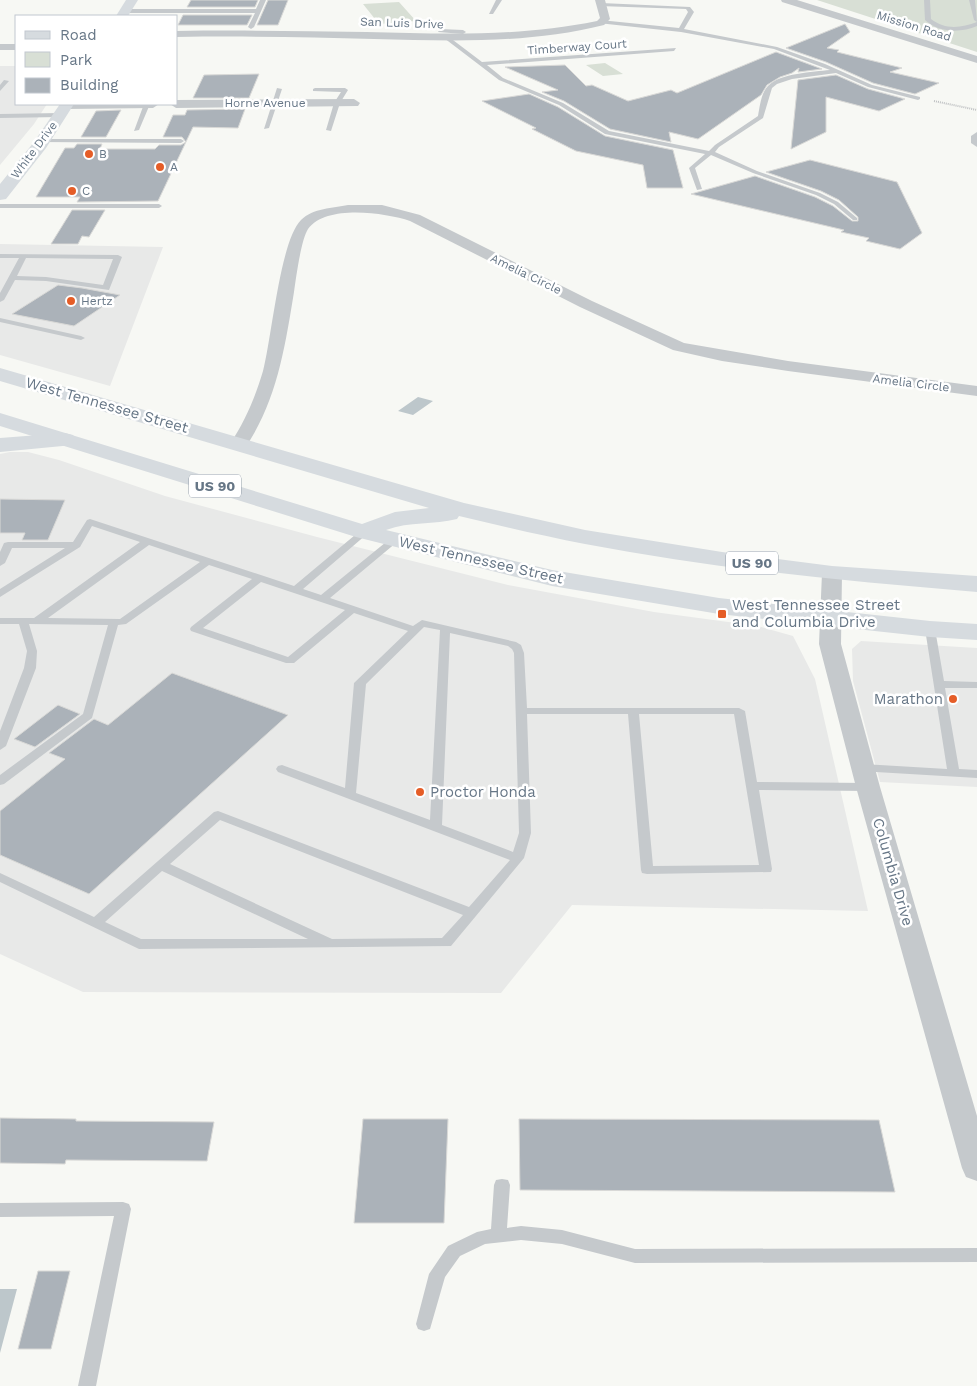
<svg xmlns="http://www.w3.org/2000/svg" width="977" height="1386" viewBox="0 0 977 1386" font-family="'Work Sans',sans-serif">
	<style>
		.built { fill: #e8e9e8 }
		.green { fill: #d8dfd5 }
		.water { fill: #bdc7cb }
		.building { fill: #abb2b9; stroke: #d9d9d7 }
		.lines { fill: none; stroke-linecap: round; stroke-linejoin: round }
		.path { stroke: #bfc1c3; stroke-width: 2; stroke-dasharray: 1 1; stroke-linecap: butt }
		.lane { fill: #c5c9cc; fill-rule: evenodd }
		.street { fill: #c5c9cc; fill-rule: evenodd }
		.secondary { fill: #d6dbdf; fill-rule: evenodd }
		.primary { fill: #d6dbdf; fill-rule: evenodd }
		.poi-dot { fill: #e55d27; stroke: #fff; stroke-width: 2 }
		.labels { text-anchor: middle; stroke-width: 5; stroke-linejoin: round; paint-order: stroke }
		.far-street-label { font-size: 12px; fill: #667686; stroke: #fff }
		.far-poi-label { font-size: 12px; fill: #667686; stroke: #fff; text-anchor: start }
		.shield { fill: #fff; stroke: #949faa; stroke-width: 1 }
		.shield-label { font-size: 14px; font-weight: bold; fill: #667686 }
		.street-label { font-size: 15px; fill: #667686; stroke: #fff }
		.poi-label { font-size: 15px; fill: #667686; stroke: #fff; text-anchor: start }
	</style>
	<rect width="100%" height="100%" fill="#f7f8f4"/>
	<!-- built -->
	<path class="built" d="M0,66H16V104H47L34,124L0,165Z
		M0,244L163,247L110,386L0,355Z
		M10,452H28L59,460L165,496L317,537L508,585L654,612L758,626L793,636L815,679L868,911L572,905L501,993L83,992L0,954V454Z
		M861,641L977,648V787L880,782L853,681L852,649Z"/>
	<!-- green -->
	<path class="green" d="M817,0H977V52Z
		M399,2L416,21L379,24L363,4Z
		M605,63L623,74L603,76L586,65Z"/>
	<!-- water -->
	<path class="water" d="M418,397L433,401L413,415L398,411Z
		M0,1289H17L0,1353Z"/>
	<!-- building -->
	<path class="building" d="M191,0H258L255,7H187Z
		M268,0H288L278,25H257Z
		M183,15H252L247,25H178Z
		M845,24L850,32L827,48L839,50L837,52L902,68L890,72L939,83L915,94L873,83L826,62L786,48Z
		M776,52L822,69L798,72L799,68L792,73L780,77L767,85L761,95L698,139L669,132L671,142L610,129L564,101L542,92L558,90L505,67L565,65L586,86L592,85L628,101L671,90L677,93Z
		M259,74L249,98H193L204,75Z
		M836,75L868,89L905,99L879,111L826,97V132L791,149L798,80Z
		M529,94L558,107L605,136L673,150L683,188H647L643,165L576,151L532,129L536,128L482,101Z
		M245,109L238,128L193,127L158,201L77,202L80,197H36L65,148H74L77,144H102L100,149H155L159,145H181L186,142L182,137H163L173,115H185L187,110Z
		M121,110L106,137H81L96,111Z
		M810,160L897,182L922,233L900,249L866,241L869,238L841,232L844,230L691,194L755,176L815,197L833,206L852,221H858V217L839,200L821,191L766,172Z
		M72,210H105L89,237L82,236L78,244H51Z
		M58,285L82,288L120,295L74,326L12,314Z
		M0,499L65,500L48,540H22L25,533H0Z
		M172,673L288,715L89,894L0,855V811L65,759L49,753L94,719L108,725Z
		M58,705L80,714L35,747L14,739Z
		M0,1118L76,1119V1121L214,1122L207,1161L66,1160L65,1164L0,1163Z
		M363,1119H448L444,1223H354Z
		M519,1119L879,1120L895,1192L520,1190Z
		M38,1271H70L51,1349H18Z"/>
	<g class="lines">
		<!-- path -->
		<path class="path" d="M934,101L977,110"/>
		<!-- lane -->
		<path class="lane" d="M260,0H266L254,27L251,29L248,27L255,13H125L122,11L125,9H256Z
			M496,0H502L493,14H489Z
			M924,0H930L931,19C945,30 961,28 977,22V26C961,33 939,33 925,20Z
			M969,0H975L977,22L974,20Z
			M601,3L690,7L694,12L684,29L777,47L825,64L872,85L920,97V99L918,100L868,87L836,73L792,79L777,84L772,88L763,118L719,147L715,152L757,171L820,193L838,202L857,218V220H853L834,204L816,195L753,173L711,155L695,168L702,189L697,190L689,168L705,154L605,134L559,105L499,80L444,38L449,37L482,62L676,48L674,51L487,65L503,78L563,103L609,131L709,151L715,145L758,116C760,106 761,93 768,86C780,73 813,72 830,70L774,49L681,32L598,23L600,20L679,28L688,12L686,9L599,6Z
			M440,29L463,30L466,32L463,34L438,32Z
			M4,80L9,81L0,91V85Z
			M277,88L282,89L269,128L264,129Z
			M315,88H345L348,90L340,103L331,131L326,130L334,103L341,92L313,91V89Z
			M144,104H150L139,130L134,131Z
			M0,114L60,113L63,115L60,117L0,118Z
			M42,139H181L184,141L181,143L40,142L39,141Z
			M0,204H159L162,206L159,208H0Z
			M0,254L118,255L122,257L109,290L46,281L15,280L4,300L0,302V293L19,258H0ZM26,258L113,259L103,285L46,277L17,276Z
			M0,318L81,336L85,338L81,340L0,322Z
			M90,519L294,586L361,530H367L369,532L367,534L303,589L321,595L391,538H397L399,540L397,542L330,598L413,626L422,620L516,642L521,645L524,653L527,708H739L745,711L757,782L868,783L874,787L868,791L759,790L772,869L771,872L647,874L642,873L641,870L628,714H527L531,833L524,858L451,946L139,949L0,882V873L94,917L214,812L218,811L469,907L510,860L278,772L276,769L278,766L282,765L345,788L354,683L408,631L354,613L294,663H286L191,631L190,629L191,627L252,579L209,565L126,624L118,625L92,718L4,784L0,785V775L83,714L108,625L29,624L37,651L36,668L6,746L0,750V731L24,668L27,651L19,624H0V618H34L140,542L92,526L80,547L0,597V589L65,548H12L5,563L0,566V552L4,543L8,542H73L87,520ZM149,545L200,562L120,619L48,618ZM261,582L345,610L288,657L203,628ZM424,627L440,630L430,820L356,793L366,684ZM450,633L508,646L512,649L514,653L519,833L513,852L442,825ZM639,714H734L759,865L653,866ZM220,820L463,915L442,938L332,939L170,864ZM162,871L308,939H141L105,922Z
			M930,626L935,629L944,681L977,682V688H945L959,769L977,770V778L859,771L857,768L863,764L947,769L925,629Z
			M502,1179L508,1180L510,1185L507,1228L521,1226L562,1230L635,1249L977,1248V1262L635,1263L562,1244L521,1240L485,1244L460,1256L445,1277L430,1329L424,1331L418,1329L416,1324L429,1274L448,1246L477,1232L491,1229L494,1185L496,1180Z
			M123,1202L129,1204L131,1209L96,1386H78L114,1216L0,1217V1203Z"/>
		<!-- street -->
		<path class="street" d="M595,0H605L610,19L604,25C528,44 451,41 374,39C308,37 242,36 176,37V31C240,30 303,31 366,32C444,34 519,37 597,21L600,18Z
			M781,0H797L977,56V63L782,2Z
			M0,44H16V50H0Z
			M354,99L360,103L358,106L176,108L170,104H176V100Z
			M62,104H159L153,108L67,109L63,108Z
			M977,132V147L971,143V136Z
			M348,205H382L420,215L592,301L684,343L788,361L977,386V396L788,371L722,361L673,350L580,307L410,221C385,213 327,204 308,229C301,240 296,278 294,292C285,347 277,401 245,448L239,449L233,448L230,444C245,421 255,398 263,371C272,337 280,241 301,220C313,208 333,208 348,205Z
			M832,567L839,569L842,573L841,644L880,787L977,1116V1181L966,1177L962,1168L856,787L819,644L822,573L825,569Z"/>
		<!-- secondary -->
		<path class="secondary" d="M126,0H138L128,16H116Z
			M60,104H74L46,148L6,199L0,200V184L34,142Z
			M65,433L73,435L76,440L73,445L0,452V438Z"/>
		<!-- primary -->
		<path class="primary" d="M0,368L464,503L585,530L722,552L832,566L977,576V592C845,581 715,569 585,544C543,536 501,526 459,516L457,519C434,525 410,521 386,530L552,570L719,598L930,621L977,624V640L930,637L719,614L552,586L356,537L0,426V413L362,524L395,512L429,508L0,381Z"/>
	</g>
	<!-- markers -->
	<g class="poi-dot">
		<circle cx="89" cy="154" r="5"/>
		<circle cx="160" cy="167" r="5"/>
		<circle cx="72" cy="191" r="5"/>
		<circle cx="71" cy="301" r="5"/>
		<rect x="717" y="609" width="10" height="10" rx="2.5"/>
		<circle cx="953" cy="699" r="5"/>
		<circle cx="420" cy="792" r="5"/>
	</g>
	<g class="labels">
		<!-- far-street labels -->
		<g class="far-street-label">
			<text transform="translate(402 23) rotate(2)" y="4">San Luis Drive</text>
			<text transform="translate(914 26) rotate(17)" y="4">Mission Road</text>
			<text transform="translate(577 47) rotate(-4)" y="4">Timberway Court</text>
			<text x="265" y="107">Horne Avenue</text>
			<text transform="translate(34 150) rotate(-53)" y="4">White Drive</text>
			<text transform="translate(526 274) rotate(26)" y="4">Amelia Circle</text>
			<text transform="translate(911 383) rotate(7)" y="4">Amelia Circle</text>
		</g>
		<!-- far-poi labels -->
		<g class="far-poi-label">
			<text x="99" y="158">B</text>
			<text x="170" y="171">A</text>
			<text x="82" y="195">C</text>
			<text x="81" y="305">Hertz</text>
		</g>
		<!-- shield labels -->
		<g class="shield">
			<rect x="189" y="474.5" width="52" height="23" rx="4"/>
			<rect x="726" y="551.5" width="52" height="23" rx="4"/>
		</g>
		<g class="shield-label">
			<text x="215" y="491">US 90</text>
			<text x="752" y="568">US 90</text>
		</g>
		<!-- street labels -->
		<g class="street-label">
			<text transform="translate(107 405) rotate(16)" y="5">West Tennessee Street</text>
			<text transform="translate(481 560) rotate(13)" y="5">West Tennessee Street</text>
			<text transform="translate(893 872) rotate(74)" y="5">Columbia Drive</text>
		</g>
		<!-- poi labels -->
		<g class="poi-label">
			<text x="732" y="610">West Tennessee Street<tspan x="732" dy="17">and Columbia Drive</tspan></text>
			<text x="943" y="704" text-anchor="end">Marathon</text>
			<text x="430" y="797">Proctor Honda</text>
		</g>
	</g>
	<!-- legend -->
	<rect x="15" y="15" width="162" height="90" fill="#ffffff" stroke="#c2c8cf"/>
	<rect x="25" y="31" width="25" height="8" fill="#d6dbdf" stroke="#c2c8cf"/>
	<text x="60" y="40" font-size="15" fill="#667686">Road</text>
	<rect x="25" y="52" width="25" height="15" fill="#d8dfd5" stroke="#c2c8cf"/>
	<text x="60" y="65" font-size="15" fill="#667686">Park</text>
	<rect x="25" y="78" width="25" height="15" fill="#abb2b9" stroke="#c2c8cf"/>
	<text x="60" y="90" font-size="15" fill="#667686">Building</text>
</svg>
